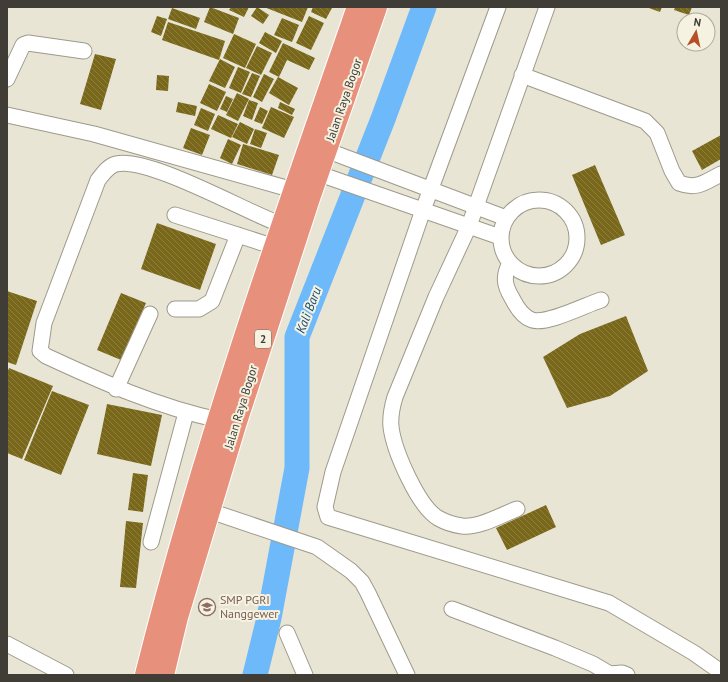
<svg xmlns="http://www.w3.org/2000/svg" width="728" height="682" viewBox="0 0 728 682" font-family="'PT Sans',sans-serif">
	<style>
		.lines { fill: none; stroke-linecap: round; stroke-linejoin: round }
		.river { stroke: #6db9fa; stroke-width: 25 }
		.building { fill: url(#building-back-hatch) }
		.minor-casing { stroke: #9e9a8b; stroke-width: 17 }
		.highway-casing { stroke: #fff; stroke-width: 24 }
		.minor { stroke: #fff; stroke-width: 15 }
		.highway { stroke: #e7907b; stroke-width: 22 }
		.labels { text-anchor: middle; stroke-width: 4; stroke-linejoin: round; paint-order: stroke }
		.shield { fill: #f6f2e1; stroke: #767369; stroke-width: 1 }
		.shield-label { font-size: 11px; font-weight: bold; fill: #3f3d36 }
		.street-label { font-size: 12px; fill: #3f3d36; stroke: #f6f2e1 }
		.education-label { font-size: 12px; fill: #785e54; stroke: #f6f2e1; text-anchor: start }
		.water-label { font-size: 13px; font-style: italic; fill: #124a74; stroke: #f6f2e1 }
	</style>
	<defs>
		<pattern id="building-back-hatch" width="6" height="6" patternUnits="userSpaceOnUse"><rect width="6" height="6" fill="#7a681a"/><path d="M-1 5l2 2M0 0l6 6M5-1l2 2" fill="none" stroke="#8d7f44"/></pattern>
	</defs>
	<rect width="100%" height="100%" fill="#e9e5d4"/>
	<g class="lines">
		<!-- river -->
		<path class="river" d="M255,675L269,618L297,468V337L383,119L424,7"/>
	</g>
	<!-- building -->
	<path class="building" d="M210,7L239,18L233,34L204,22Z
		M231,7H249L244,17L229,10Z
		M257,7L269,15L263,24L251,16Z
		M264,7H308L302,22Z
		M313,7H330L332,8L326,19L311,12Z
		M646,7H662L660,12Z
		M675,7H692L689,15L674,10Z
		M172,8L200,18L196,29L168,19Z
		M157,16L167,19L161,36L151,32Z
		M309,16L324,23L311,50L296,43Z
		M282,18L299,25L292,42L274,35Z
		M168,22L225,41L219,60L162,40Z
		M265,32L282,41L276,53L259,43Z
		M234,34L256,44L245,68L223,58Z
		M283,43L315,58L309,70L287,60L279,77L269,72Z
		M257,46L272,53L261,75L246,68Z
		M95,54L116,59L101,110L80,104Z
		M220,59L235,67L225,88L209,81Z
		M238,67L250,72L241,93L229,88Z
		M252,73L260,76L251,97L242,94Z
		M264,74L274,79L262,102L253,97Z
		M157,75L169,76L168,91L156,90Z
		M278,77L298,88L289,105L269,93Z
		M209,84L226,92L217,111L200,103Z
		M237,93L249,99L238,121L226,115Z
		M226,96L233,99L227,112L220,109Z
		M249,100L258,103L252,120L243,116Z
		M178,102L197,106L195,116L176,112Z
		M280,102L295,109L292,115L278,108Z
		M260,107L268,111L262,124L254,121Z
		M271,107L294,117L284,138L262,128Z
		M201,108L215,114L208,131L194,125Z
		M218,115L238,124L231,138L211,129Z
		M240,122L254,129L247,144L232,137Z
		M191,128L210,135L202,155L183,148Z
		M255,129L267,133L261,148L250,144Z
		M721,135V159L702,170L692,151Z
		M228,139L241,145L232,164L220,158Z
		M243,144L279,155L272,175L237,164Z
		M595,165L625,235L601,245L572,175Z
		M157,223L216,244L200,290L141,269Z
		M7,291L37,301L16,365L7,362Z
		M121,293L146,303L121,360L97,350Z
		M626,316L648,371L610,396L567,408L543,357L580,334Z
		M9,368L53,386L22,459L7,453V373Z
		M52,391L89,405L61,475L24,460Z
		M107,404L162,415L151,466L97,454Z
		M133,473L148,475L143,512L128,510Z
		M546,505L556,527L507,550L496,528Z
		M126,521L143,523L136,588L120,587Z"/>
	<g class="lines">
		<!-- minor casing -->
		<g class="minor-casing">
			<path id="minor" d="M498,7L423,210L333,472L325,507L328,517L609,603L694,653L721,672
				M522,75L645,121L657,133L672,171L679,183C697,190 705,182 721,174
				M7,79L23,45L28,43L84,51
				M7,115L94,134L304,193
				M318,147L506,218
				M308,170L500,237
				M501 238a38 38 0 1 1 76 0a38 38 0 1 1-76 0Z
				M175,215L275,247
				M510,263C503,276 504,285 512,298C516,306 523,317 532,320C547,325 585,305 601,300
				M175,309H199L212,301L238,235
				M116,389L150,314
				M219,420C158,407 102,382 46,356L40,351L44,323L98,180C103,174 108,166 116,164C148,156 246,212 282,225
				M201,508L317,547L351,571L362,582L368,593L407,675
				M517,509C501,515 479,528 462,526C455,525 445,522 438,518C418,506 394,451 391,427C390,417 392,407 395,397L436,297L469,226L547,7
				M151,542L186,413
				M452,609L555,648L593,664L610,674L622,673L627,675
				M287,633L305,675
				M7,644L66,675"/>
		</g>
		<!-- highway casing -->
		<g class="highway-casing">
			<path id="highway" d="M146,675C203,448 281,227 358,7
				M163,675L177,617L235,425L310,195L376,7"/>
		</g>
		<!-- minor -->
		<use href="#minor" class="minor"/>
		<!-- highway -->
		<use href="#highway" class="highway"/>
	</g>
	<!-- icons -->
	<defs>
		<g id="school-ring" transform="scale(0.9)"><circle r="9.5" fill="#f6f2e1" stroke="#8d6e63" stroke-width="1.5"/><path d="M0-5L7-2L0 1L-7-2ZM-4 1L0 2.5L4 1V4Q0 6-4 4Z" fill="#8d6e63"/></g>
	</defs>
	<g fill-rule="evenodd">
		<use href="#school-ring" x="207" y="607"/>
	</g>
	<g class="labels">
		<!-- shield labels -->
		<rect class="shield" x="255" y="330" width="16" height="18" rx="3"/>
		<g class="shield-label">
			<text x="263" y="343">2</text>
		</g>
		<!-- street labels -->
		<g class="street-label">
			<text transform="translate(344 100) rotate(-71)" y="4">Jalan Raya Bogor</text>
			<text transform="translate(241 407) rotate(-73)" y="4">Jalan Raya Bogor</text>
		</g>
		<!-- education labels -->
		<g class="education-label">
			<text x="220" y="604">SMP PGRI<tspan x="220" dy="14">Nanggewer</tspan></text>
		</g>
		<!-- water labels -->
		<g class="water-label">
			<text transform="translate(308 310) rotate(-69)" y="5">Kali Baru</text>
		</g>
	</g>
	<!-- border -->
	<rect width="728" height="682" fill="none" stroke="#3f3d36" stroke-width="16"/>
	<!-- north arrow -->
	<g transform="translate(696 32) rotate(9)"><circle r="19" fill="#f6f2e1" stroke="#adaa9d"/>
	<path d="M0-3L7 15L0 10L-7 15Z" fill="#b64f27"/>
	<text y="-6" font-size="11" font-weight="bold" text-anchor="middle" fill="#3f3d36">N</text>
	</g>
</svg>
